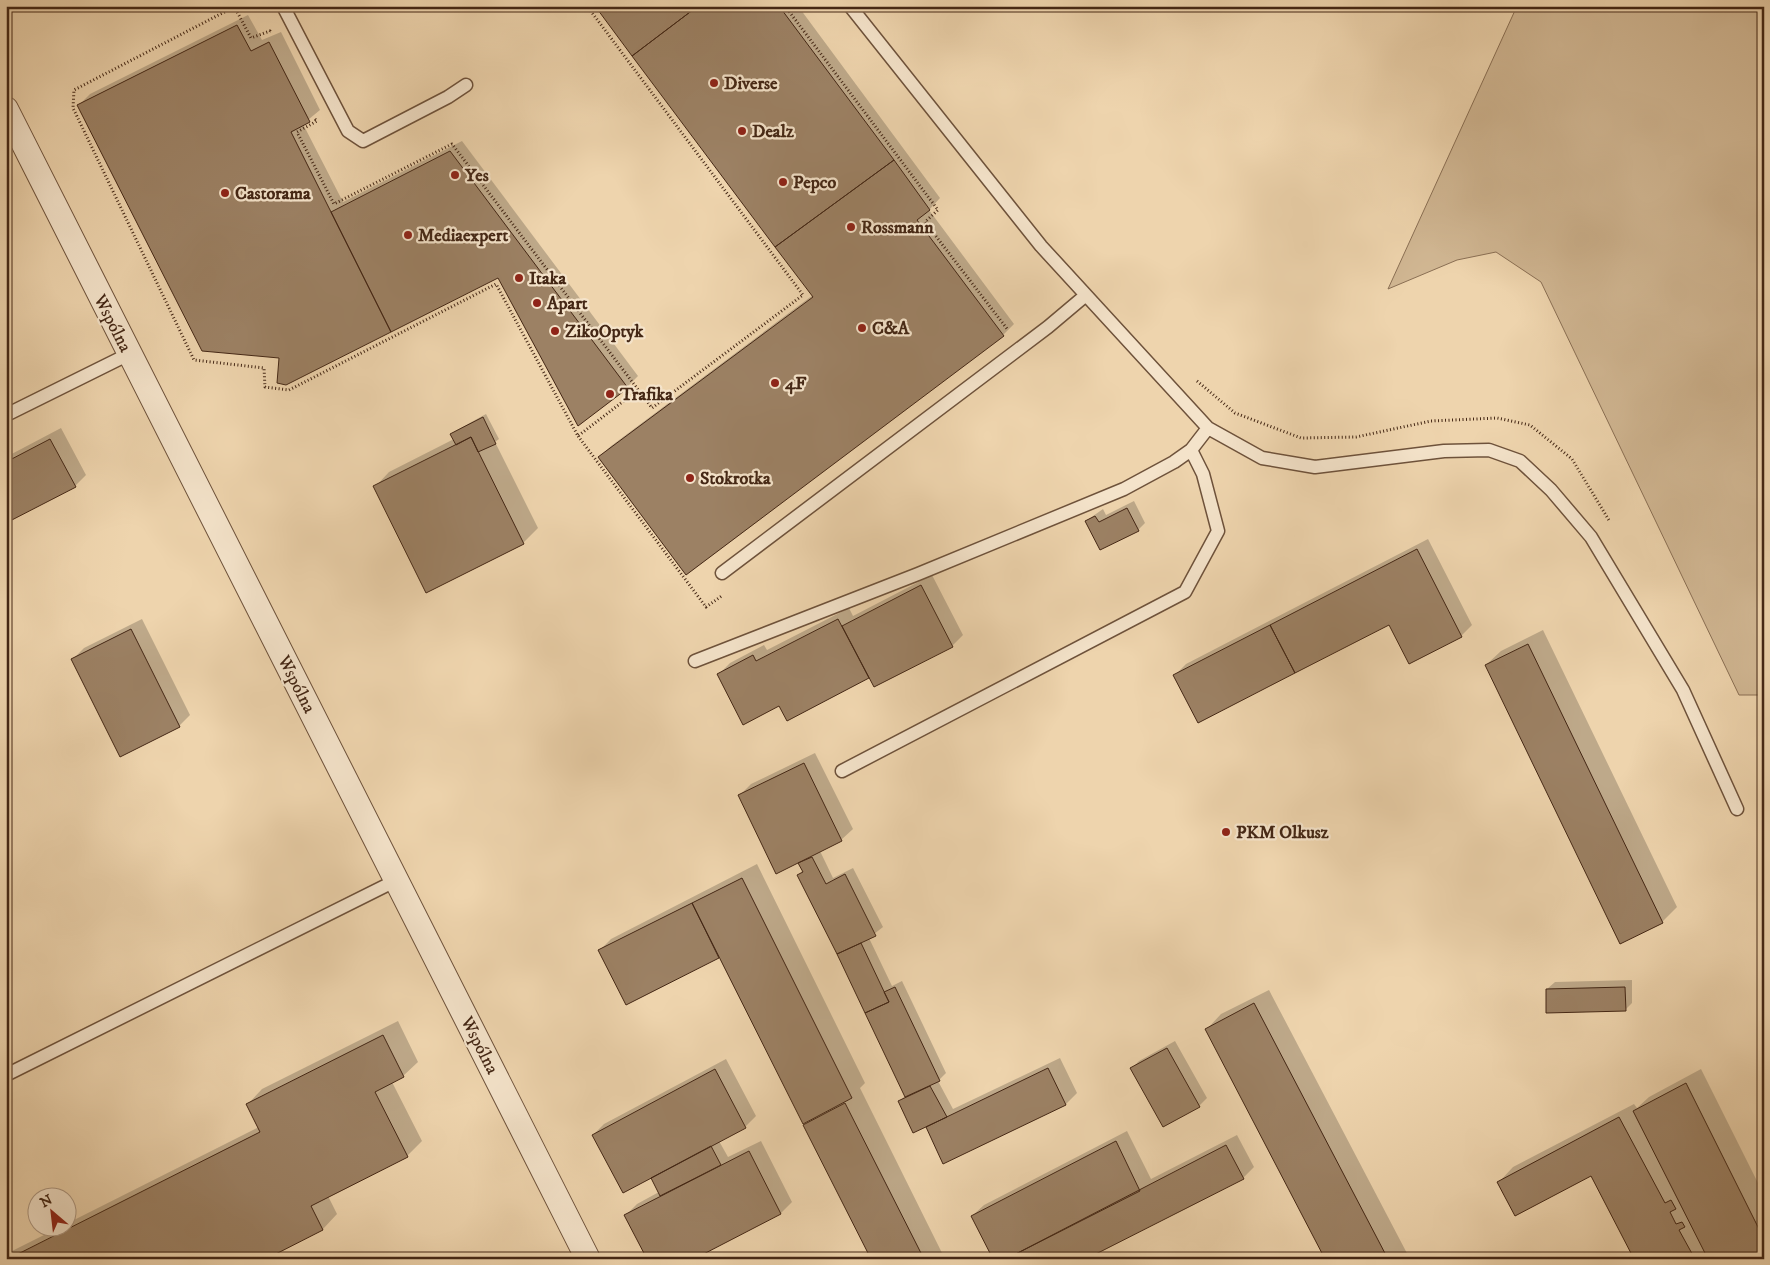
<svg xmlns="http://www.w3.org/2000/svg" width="1770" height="1265" viewBox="0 0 1770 1265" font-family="'IM FELL DW Pica',serif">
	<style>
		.green { fill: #d1b793; stroke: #8a6f54 }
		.shadow { fill: #0003 }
		.building { fill: #9c8164; stroke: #442715 }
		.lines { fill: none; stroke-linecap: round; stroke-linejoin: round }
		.service-casing { stroke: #6e523b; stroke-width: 15 }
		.minor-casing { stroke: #6e523b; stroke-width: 26 }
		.path { stroke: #442715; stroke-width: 3; stroke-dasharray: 1 2.5; stroke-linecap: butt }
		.service { stroke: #f4e3ca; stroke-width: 12 }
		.minor { stroke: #f4e3ca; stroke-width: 24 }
		.poi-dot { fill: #8f2418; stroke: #f4e3ca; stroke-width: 2 }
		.labels { text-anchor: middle; stroke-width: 4.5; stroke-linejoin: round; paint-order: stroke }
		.poi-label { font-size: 18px; font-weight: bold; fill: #442715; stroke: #f4e3ca; text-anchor: start }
		.street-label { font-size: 18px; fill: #442715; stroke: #f4e3ca }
	</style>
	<rect width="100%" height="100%" fill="#eed4ad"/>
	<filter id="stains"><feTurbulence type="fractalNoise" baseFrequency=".004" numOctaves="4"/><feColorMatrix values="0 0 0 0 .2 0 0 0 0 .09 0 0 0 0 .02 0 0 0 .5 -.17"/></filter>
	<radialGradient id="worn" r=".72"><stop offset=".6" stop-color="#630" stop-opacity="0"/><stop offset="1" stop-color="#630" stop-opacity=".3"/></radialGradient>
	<!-- green -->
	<path class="green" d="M1517,6H1764V695H1739L1541,282L1496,252L1457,260L1388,289Z"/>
	<!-- shadow -->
	<path class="shadow" d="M597,6H798L940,198L929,210L1014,324L1003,335L599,457L611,446L813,295Z
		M248,15L262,40L281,32L320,110L303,124L343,202L462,141L638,376L627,387L498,276L286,383L280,357L79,105L90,94Z
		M486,414L499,439L495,442L538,528L523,543L375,487L389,472L454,439L451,434L455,431Z
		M61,428L86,475L75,486L6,522V457Z
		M1134,501L1145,523L1138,530L1086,521L1103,509L1106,515Z
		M1428,539L1472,625L1461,636L1390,623L1175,675L1186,664Z
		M932,575L963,635L952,646L869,677L787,719L780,704L719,674L730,663L764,645L767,650L849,608L853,616Z
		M142,619L190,715L179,726L73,659L84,648Z
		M1543,630L1677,907L1662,922L1486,665L1501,651Z
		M815,753L853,829L841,840L820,851L833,878L853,868L883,927L869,938L892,986L902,981L946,1073L938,1081L953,1109L1060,1058L1077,1093L1066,1104L944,1162L926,1125L900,1101L906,1095L798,875L803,870L800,863L804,859L740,795L751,784Z
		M757,864L865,1083L860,1088L945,1259H872L805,1125L811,1119L720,956L626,1003L600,950L611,939Z
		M1632,980V1003L1625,1010L1547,989L1555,982Z
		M1269,990L1410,1259H1327L1207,1029L1221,1014Z
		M398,1021L418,1062L403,1076L392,1082L422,1141L407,1156L328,1196L337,1214L323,1229L263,1259H6V1254L58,1228H68V1223L259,1127L248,1104L262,1089Z
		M1175,1041L1207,1098L1199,1106L1164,1126L1132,1068L1139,1061Z
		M726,1059L756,1116L745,1127L719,1141L728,1157L761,1141L792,1202L781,1213L691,1259L626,1215L637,1204L659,1192L653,1179L593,1135L604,1124Z
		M1701,1069L1764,1195V1259H1635L1591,1174L1499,1182L1513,1167L1634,1104L1637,1108L1649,1097Z
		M1127,1131L1151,1179L1237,1135L1254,1167L1243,1178L972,1216L984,1205Z"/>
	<!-- building -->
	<path class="building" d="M595,6H698L632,56Z
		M698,6H779L894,160L775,247L632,56Z
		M237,25L251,51L269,42L310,122L291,132L391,332L286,385L277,383L279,358L202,351L77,105Z
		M450,151L628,388L578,426L498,278L391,332L331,212Z
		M894,160L930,210L917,220L1004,336L686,575L598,457L813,297L775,247Z
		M483,417L496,444L478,452L471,437L456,445L450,434Z
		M471,437L524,544L426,593L373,486Z
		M50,439L76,487L6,523V462Z
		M1127,508L1139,531L1100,550L1085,521L1095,516L1099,522Z
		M1417,549L1462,637L1409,664L1389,625L1295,673L1270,625Z
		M921,585L953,647L874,687L842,626Z
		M838,619L869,678L787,721L779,706L743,725L717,674L753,655L756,661Z
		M1270,625L1295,673L1198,723L1173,675Z
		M131,629L180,727L120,757L71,659Z
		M1528,644L1663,923L1620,944L1485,665Z
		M804,763L842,841L776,874L738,795Z
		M812,857L826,884L845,874L876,936L837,954L797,875L803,872L798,863Z
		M742,878L852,1098L803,1124L692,903Z
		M692,903L719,958L626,1005L598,950Z
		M861,943L889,1002L865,1013L837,954Z
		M895,987L940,1081L905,1097L865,1013L889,1002L884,992Z
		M1625,987L1626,1011L1546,1013V989Z
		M1254,1003L1388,1259H1325L1205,1029Z
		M383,1035L404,1077L375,1092L408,1157L311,1206L323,1230L266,1259H8L260,1132L246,1104Z
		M1167,1048L1200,1107L1163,1127L1130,1068Z
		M1048,1068L1066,1105L943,1164L926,1127Z
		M715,1069L746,1128L623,1193L592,1135Z
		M1686,1083L1764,1239V1259H1708L1633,1111Z
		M930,1086L947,1117L913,1133L898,1101Z
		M845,1103L924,1259H871L803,1125Z
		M1619,1117L1665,1203L1671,1200L1676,1209L1670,1212L1676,1224L1682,1222L1685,1227L1679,1230L1695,1259H1634L1591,1176L1515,1216L1497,1182Z
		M1116,1141L1140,1191L1006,1259H993L971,1216Z
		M1226,1145L1244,1179L1086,1259H1006Z
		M711,1146L721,1165L660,1196L651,1178Z
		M749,1151L781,1214L694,1259H647L624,1215Z"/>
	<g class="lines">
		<!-- service casing -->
		<g class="service-casing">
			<path id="service" d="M283,6L348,131L363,141L448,97L466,85
				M850,6L1041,246L1208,428L1262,458L1315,467L1444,451L1489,450L1520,461L1551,490L1591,537L1683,690L1737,809
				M6,415L129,354
				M722,573L1048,327L1086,295
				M695,661L918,574L1124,489L1174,462L1191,450L1208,428
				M842,771L1185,592L1218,531L1203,474L1191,450
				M6,1075L397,880"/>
		</g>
		<!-- minor casing -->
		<g class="minor-casing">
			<path id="minor" d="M6,109L588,1259"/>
		</g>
		<!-- path -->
		<path class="path" d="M234,6L251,38L270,31L271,33
			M785,6L938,210L925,222L1008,330
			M234,7L74,90L73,108L194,360L264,368L265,387L289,390L496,284L578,436L638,390
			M315,119L317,121L297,132L334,204L452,144L652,408L803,295L587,6
			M1197,381L1235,413L1301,438L1356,437L1431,421L1497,418L1530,425L1572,459L1610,522
			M578,436L706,607L723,595"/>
		<!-- service -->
		<use href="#service" class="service"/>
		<!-- minor -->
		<use href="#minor" class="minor"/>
	</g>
	<!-- markers -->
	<g class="poi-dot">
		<circle cx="714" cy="83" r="5"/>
		<circle cx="742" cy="131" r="5"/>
		<circle cx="455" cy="175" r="5"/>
		<circle cx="783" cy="182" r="5"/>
		<circle cx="225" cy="193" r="5"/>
		<circle cx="851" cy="227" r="5"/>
		<circle cx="408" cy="235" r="5"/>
		<circle cx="519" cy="278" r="5"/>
		<circle cx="537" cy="303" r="5"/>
		<circle cx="862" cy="328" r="5"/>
		<circle cx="555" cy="331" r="5"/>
		<circle cx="775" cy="383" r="5"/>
		<circle cx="610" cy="394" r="5"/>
		<circle cx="690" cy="478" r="5"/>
		<circle cx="1226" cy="832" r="5"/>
	</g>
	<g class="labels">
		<!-- poi labels -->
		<g class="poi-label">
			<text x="724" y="89">Diverse</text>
			<text x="752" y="137">Dealz</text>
			<text x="465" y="181">Yes</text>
			<text x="793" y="188">Pepco</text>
			<text x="235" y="199">Castorama</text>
			<text x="861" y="233">Rossmann</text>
			<text x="418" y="241">Mediaexpert</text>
			<text x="529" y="284">Itaka</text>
			<text x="547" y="309">Apart</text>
			<text x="872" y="334">C&amp;A</text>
			<text x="565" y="337">ZikoOptyk</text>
			<text x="785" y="389">4F</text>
			<text x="620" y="400">Trafika</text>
			<text x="700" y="484">Stokrotka</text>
			<text x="1236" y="838">PKM Olkusz</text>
		</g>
		<!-- street labels -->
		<g class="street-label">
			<text transform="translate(113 323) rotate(63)" y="6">Wspólna</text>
			<text transform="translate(297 684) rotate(63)" y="6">Wspólna</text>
			<text transform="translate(480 1045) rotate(63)" y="6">Wspólna</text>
		</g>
	</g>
	<!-- margin -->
	<rect width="1770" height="1265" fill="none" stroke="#eed4ad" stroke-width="25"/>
	<rect x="8" y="8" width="1755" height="1250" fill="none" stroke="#442715" stroke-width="2.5"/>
	<rect x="12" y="12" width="1745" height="1240" fill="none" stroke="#442715"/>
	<!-- north arrow -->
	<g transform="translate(52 1212) rotate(332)"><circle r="24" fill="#f4e3ca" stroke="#ae9882"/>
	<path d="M0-4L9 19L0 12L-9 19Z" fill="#8f2418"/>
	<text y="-8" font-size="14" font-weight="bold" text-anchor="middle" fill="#442715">N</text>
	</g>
	<rect width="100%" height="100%" filter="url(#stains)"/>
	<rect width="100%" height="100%" fill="url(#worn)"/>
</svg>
